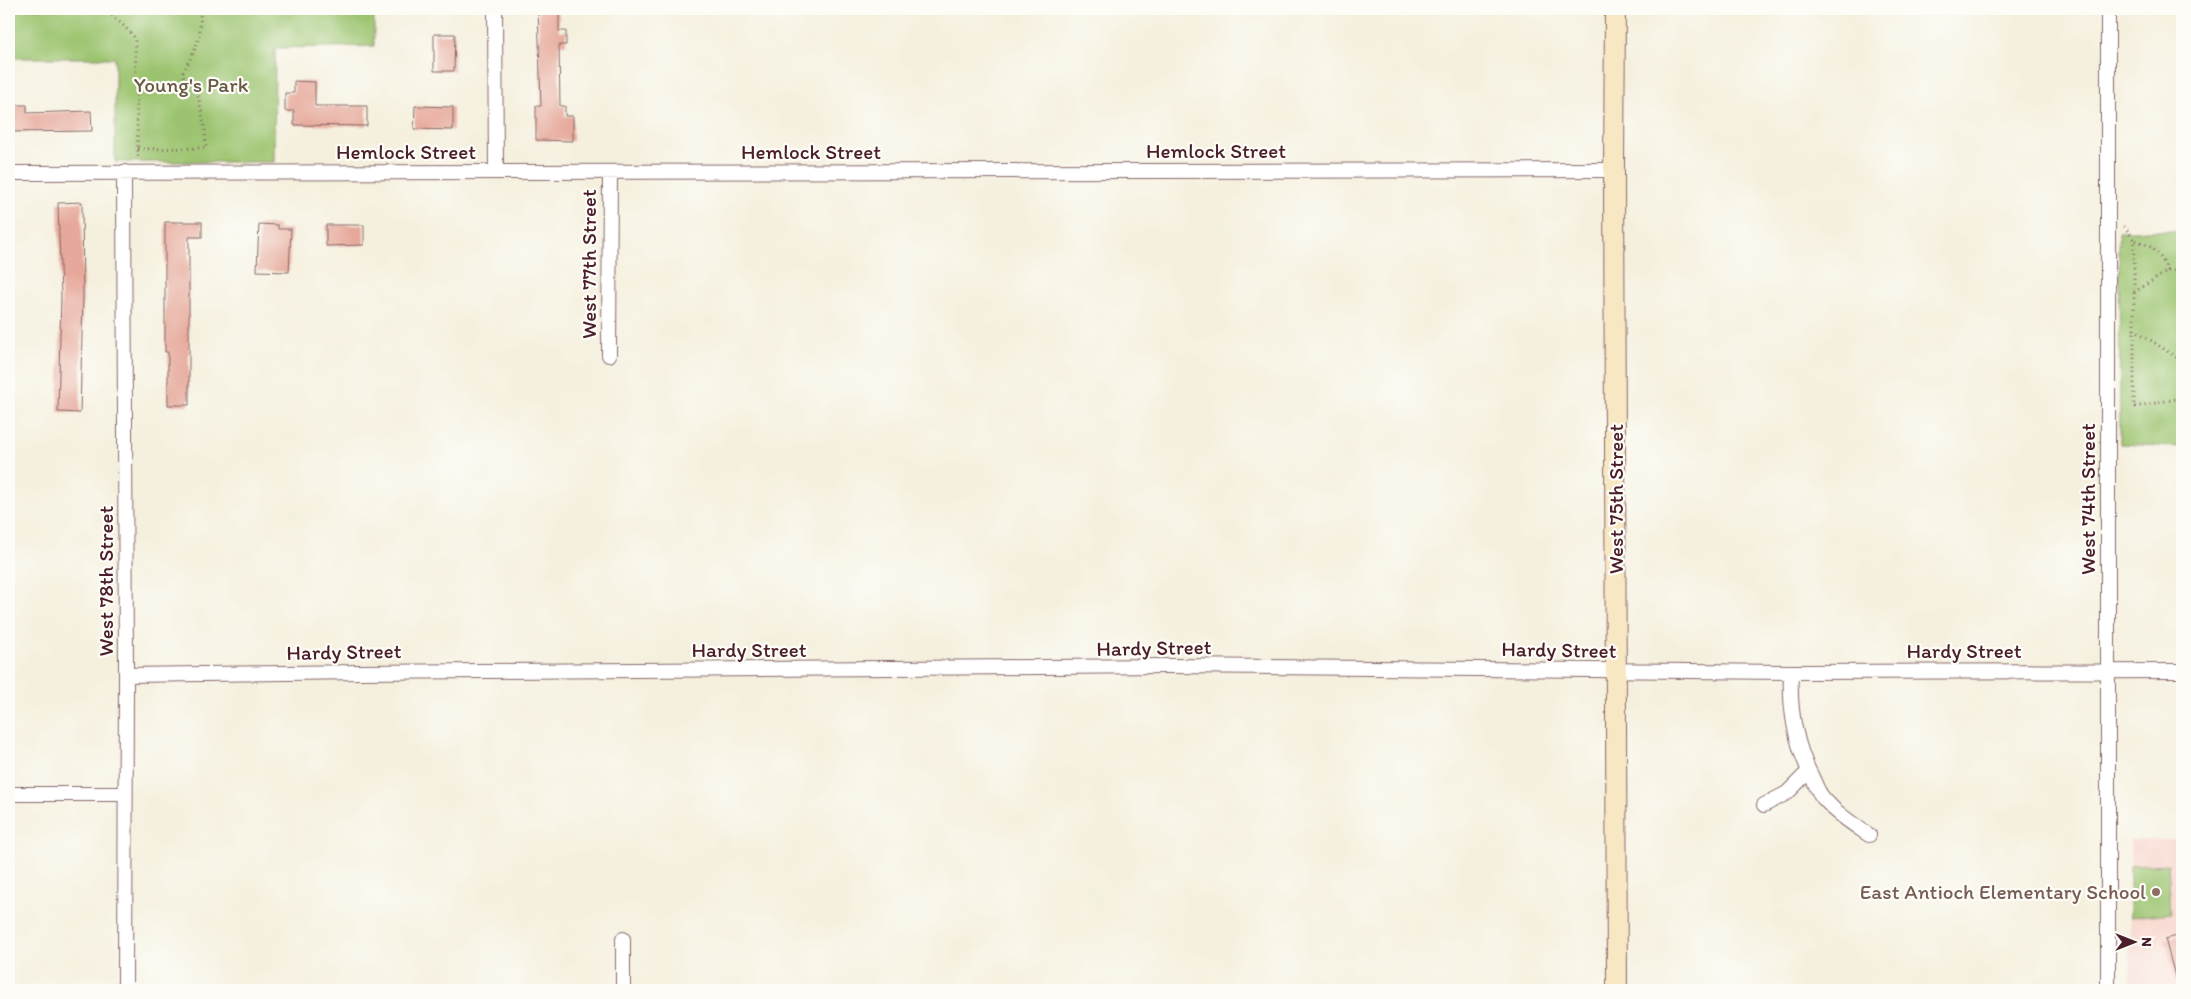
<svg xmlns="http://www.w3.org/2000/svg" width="2191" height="999" viewBox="0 0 2191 999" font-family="Itim,sans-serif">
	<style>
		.built { fill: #f7d1c8 }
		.green { fill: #9cc46f; stroke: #73724d }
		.building { fill: #e6a89a }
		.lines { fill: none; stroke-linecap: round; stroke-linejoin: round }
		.street-casing { stroke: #86686a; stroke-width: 16 }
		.secondary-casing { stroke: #86686a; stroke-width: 22 }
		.path { stroke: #86686a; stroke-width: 3; stroke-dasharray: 1 4; stroke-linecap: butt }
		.street { stroke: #fff; stroke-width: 14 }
		.secondary { stroke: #f8e7c3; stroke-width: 20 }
		.education-dot { fill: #8d6e63; stroke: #fdfcf7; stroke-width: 2 }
		.labels { text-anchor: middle; stroke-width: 4.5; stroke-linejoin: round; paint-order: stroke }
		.park-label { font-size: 21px; fill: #675943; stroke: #fdfcf7 }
		.street-label { font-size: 21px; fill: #4a1f2b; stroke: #fdfcf7 }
		.education-label { font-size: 21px; fill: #785e54; stroke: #fdfcf7; text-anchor: end }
	</style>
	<rect width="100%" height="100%" fill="#fdfcf7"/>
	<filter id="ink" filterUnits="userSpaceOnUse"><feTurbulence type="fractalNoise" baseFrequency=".02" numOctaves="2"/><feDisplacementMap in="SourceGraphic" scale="10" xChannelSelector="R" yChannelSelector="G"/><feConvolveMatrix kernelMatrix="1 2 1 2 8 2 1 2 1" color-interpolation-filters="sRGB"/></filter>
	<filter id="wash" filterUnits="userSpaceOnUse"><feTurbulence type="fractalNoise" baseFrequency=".0096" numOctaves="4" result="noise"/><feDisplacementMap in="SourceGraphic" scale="20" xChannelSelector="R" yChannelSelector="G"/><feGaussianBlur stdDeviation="1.12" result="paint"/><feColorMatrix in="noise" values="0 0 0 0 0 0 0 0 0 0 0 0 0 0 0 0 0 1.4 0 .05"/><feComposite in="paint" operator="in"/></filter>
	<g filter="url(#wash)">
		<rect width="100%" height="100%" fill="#f5f0de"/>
		<!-- built -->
		<path class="built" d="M2130,840H2182V990H2130Z"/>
		<!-- green -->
		<path class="green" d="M9,9H374V46L275,48L274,162H115V58H9Z
			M2119,231H2182V447L2120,444Z
			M2168,864L2171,913L2130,917V866Z"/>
		<g id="blocks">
			<!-- building -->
			<path class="building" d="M538,9H559V31H566V45H559L560,106H565V116H573V141L536,140V106H541Z
				M434,34H455L454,71H434Z
				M294,81L315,82V106H367V126L294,125V111H285V93H294Z
				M9,105H27V113L91,111L92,131L9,132Z
				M415,106L453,107V130L414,129Z
				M82,202L83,295L80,413L58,412L61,296L58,203Z
				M165,222H202V237H189V405H168V352H165Z
				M259,224L278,225V229H291L289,272L257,271Z
				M326,225H364V245L326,246Z
				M2182,935V987H2178L2165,939Z"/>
		</g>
	</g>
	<g filter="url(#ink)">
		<use href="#blocks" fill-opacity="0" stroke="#86686a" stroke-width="1"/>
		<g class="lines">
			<!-- street casing -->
			<g class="street-casing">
				<path id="street" d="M495,9L496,171
					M2108,9V990
					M124,172L126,675L125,990
					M9,173L1614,170
					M609,355L610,173
					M1791,672C1789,711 1795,745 1813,779C1816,786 1819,794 1824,799C1837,814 1853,824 1869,835
					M126,675L361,672L1170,666L1791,672L2182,671
					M9,794H125
					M1764,805L1787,793L1809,771
					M623,939V990"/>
			</g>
			<!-- secondary casing -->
			<g class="secondary-casing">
				<path id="secondary" d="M1615,9L1614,170L1617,990"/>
			</g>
			<!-- path -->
			<path class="path" d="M104,9L122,24L135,38L138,160
				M138,149L206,148L205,129L198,95L182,74C196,48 202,39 200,9
				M2124,226L2134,240V407L2182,398
				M2168,271H2182
				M2134,292L2168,271C2160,254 2153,245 2134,240
				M2134,329L2182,361"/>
			<!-- street -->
			<use href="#street" class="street"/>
			<!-- secondary -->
			<use href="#secondary" class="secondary"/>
		</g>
	</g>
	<!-- markers -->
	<circle class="education-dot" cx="2156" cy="892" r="5"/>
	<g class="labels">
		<!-- park labels -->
		<g class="park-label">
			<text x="191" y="92">Young's Park</text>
		</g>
		<!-- street labels -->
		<g class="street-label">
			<text x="1216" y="158">Hemlock Street</text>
			<text x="406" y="159">Hemlock Street</text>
			<text x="811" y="159">Hemlock Street</text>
			<text transform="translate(589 264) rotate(-90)" y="7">West 77th Street</text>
			<text transform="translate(1616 499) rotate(-90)" y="7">West 75th Street</text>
			<text transform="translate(2088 499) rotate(-90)" y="7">West 74th Street</text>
			<text transform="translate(106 581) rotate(-90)" y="7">West 78th Street</text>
			<text transform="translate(1154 648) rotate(-1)" y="7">Hardy Street</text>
			<text x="749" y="657">Hardy Street</text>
			<text transform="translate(1559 650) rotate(1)" y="7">Hardy Street</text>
			<text x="1964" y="658">Hardy Street</text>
			<text transform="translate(344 652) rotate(-1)" y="7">Hardy Street</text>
		</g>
		<!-- education labels -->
		<g class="education-label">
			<text x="2146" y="899">East Antioch Elementary School</text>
		</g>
	</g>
	<!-- margin -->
	<rect width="2191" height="999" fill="none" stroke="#fdfcf7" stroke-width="30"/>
	<!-- north arrow -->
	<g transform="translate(2134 942) rotate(90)" stroke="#fdfcf7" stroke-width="4" paint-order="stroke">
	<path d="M0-4L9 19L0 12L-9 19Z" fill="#4a1f2b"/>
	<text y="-8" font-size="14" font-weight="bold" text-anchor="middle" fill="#4a1f2b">N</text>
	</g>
</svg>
